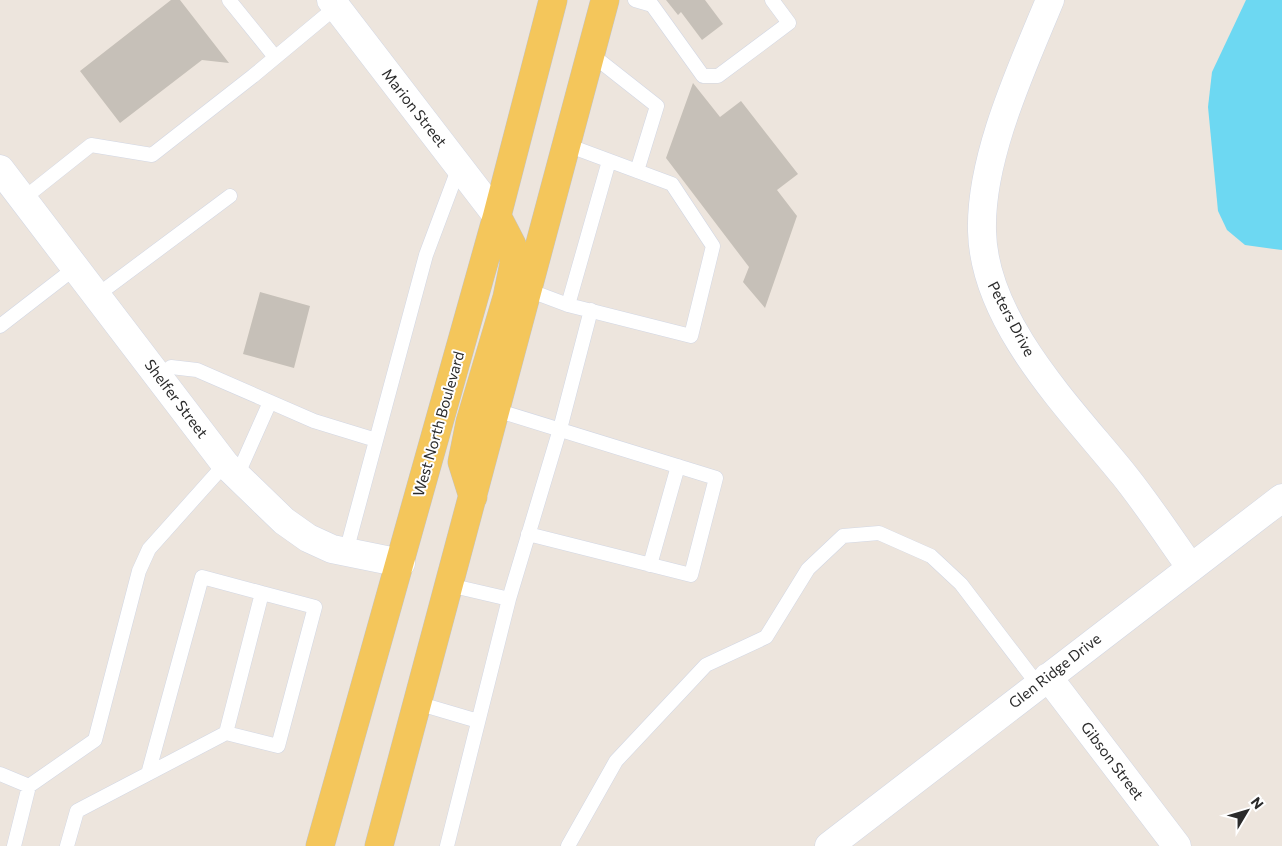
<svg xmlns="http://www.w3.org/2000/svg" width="1282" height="846" viewBox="0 0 1282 846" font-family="Commissioner,sans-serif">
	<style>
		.water { fill: #6dd8f2 }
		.building { fill: #c6c0b8 }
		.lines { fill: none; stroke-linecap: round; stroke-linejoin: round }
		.service-casing { stroke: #d2d7e4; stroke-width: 15 }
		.minor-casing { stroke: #d2d7e4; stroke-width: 29 }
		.primary-casing { stroke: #c4c4c4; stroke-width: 29 }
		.service { stroke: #fff; stroke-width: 14 }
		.minor { stroke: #fff; stroke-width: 28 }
		.primary { stroke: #f4c65b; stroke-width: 28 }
		.labels { text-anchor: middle; stroke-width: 4; stroke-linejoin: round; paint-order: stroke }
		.street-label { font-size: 15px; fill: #2b2b2b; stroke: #fff }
	</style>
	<rect width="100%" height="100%" fill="#ede5dd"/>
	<!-- water -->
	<path class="water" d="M1246,0H1282V250L1245,245L1227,230L1218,211L1208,107L1212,72Z"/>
	<!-- building -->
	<path class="building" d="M171,0H180L229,63L202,60L120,123L80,71Z
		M666,0H705L723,24L702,40L681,12L678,15Z
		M693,83L720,117L741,101L798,174L777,190L797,216L765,308L743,282L749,267L666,158Z
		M260,292L310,306L294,368L243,354Z"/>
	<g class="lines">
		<!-- service casing -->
		<g class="service-casing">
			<path id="service" d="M229,0L275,57
				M635,0L652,5L703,76H718L789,23L772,0
				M591,54L657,106L637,171
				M23,199L91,145L152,155L253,76L336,7
				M528,290L568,305L691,336L713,246L672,184L567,145
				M96,296L230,196
				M568,305L609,161
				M0,326L75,268
				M159,378L171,367L197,370L314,421L376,440
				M496,410L716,478L691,575L528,534
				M237,476L270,402
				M346,552L426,255L459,167
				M650,565L678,466
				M449,585L509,599
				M417,703L478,721
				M0,774L29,786L14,846
				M148,774L202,577L262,593
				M29,786L95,740L139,571L149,549L225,464
				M67,846L77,811L226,733L278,746L315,607L262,593L226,733
				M447,846L509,599L560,429L591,310
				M568,846L616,761L706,665L766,637L808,569L843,536L879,533L931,556L961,584L1038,685"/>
		</g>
		<!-- minor casing -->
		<g class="minor-casing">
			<path id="minor" d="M331,0L497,216
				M1050,0C1022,68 980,157 982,231C984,323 1070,408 1124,475C1148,505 1169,537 1191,568
				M0,169L225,464L284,521L308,538L332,549L401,563
				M1048,677L1177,846
				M829,846L1282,498"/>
		</g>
		<!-- primary casing -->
		<g class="primary-casing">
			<path id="primary" d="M473,497L462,462L470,422L507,297L514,263L512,245L497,216
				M320,846L497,216L553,0
				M379,846L605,0"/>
		</g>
		<!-- service -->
		<use href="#service" class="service"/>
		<!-- minor -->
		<use href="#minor" class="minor"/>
		<!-- primary -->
		<use href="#primary" class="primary"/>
	</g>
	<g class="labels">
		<!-- street labels -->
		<g class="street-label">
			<text transform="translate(414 108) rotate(52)" y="5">Marion Street</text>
			<text transform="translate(1011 319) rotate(62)" y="5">Peters Drive</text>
			<text transform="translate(176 399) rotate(53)" y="5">Shelfer Street</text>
			<text transform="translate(439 424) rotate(-74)" y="5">West North Boulevard</text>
			<text transform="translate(1055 671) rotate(-38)" y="5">Glen Ridge Drive</text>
			<text transform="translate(1112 761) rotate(53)" y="5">Gibson Street</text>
		</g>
	</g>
	<!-- north arrow -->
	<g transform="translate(1247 811) rotate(52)" stroke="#ffffff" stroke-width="4" paint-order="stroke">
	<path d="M0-4L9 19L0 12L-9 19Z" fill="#2b2b2b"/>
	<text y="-8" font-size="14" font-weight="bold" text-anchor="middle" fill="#2b2b2b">N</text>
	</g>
</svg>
